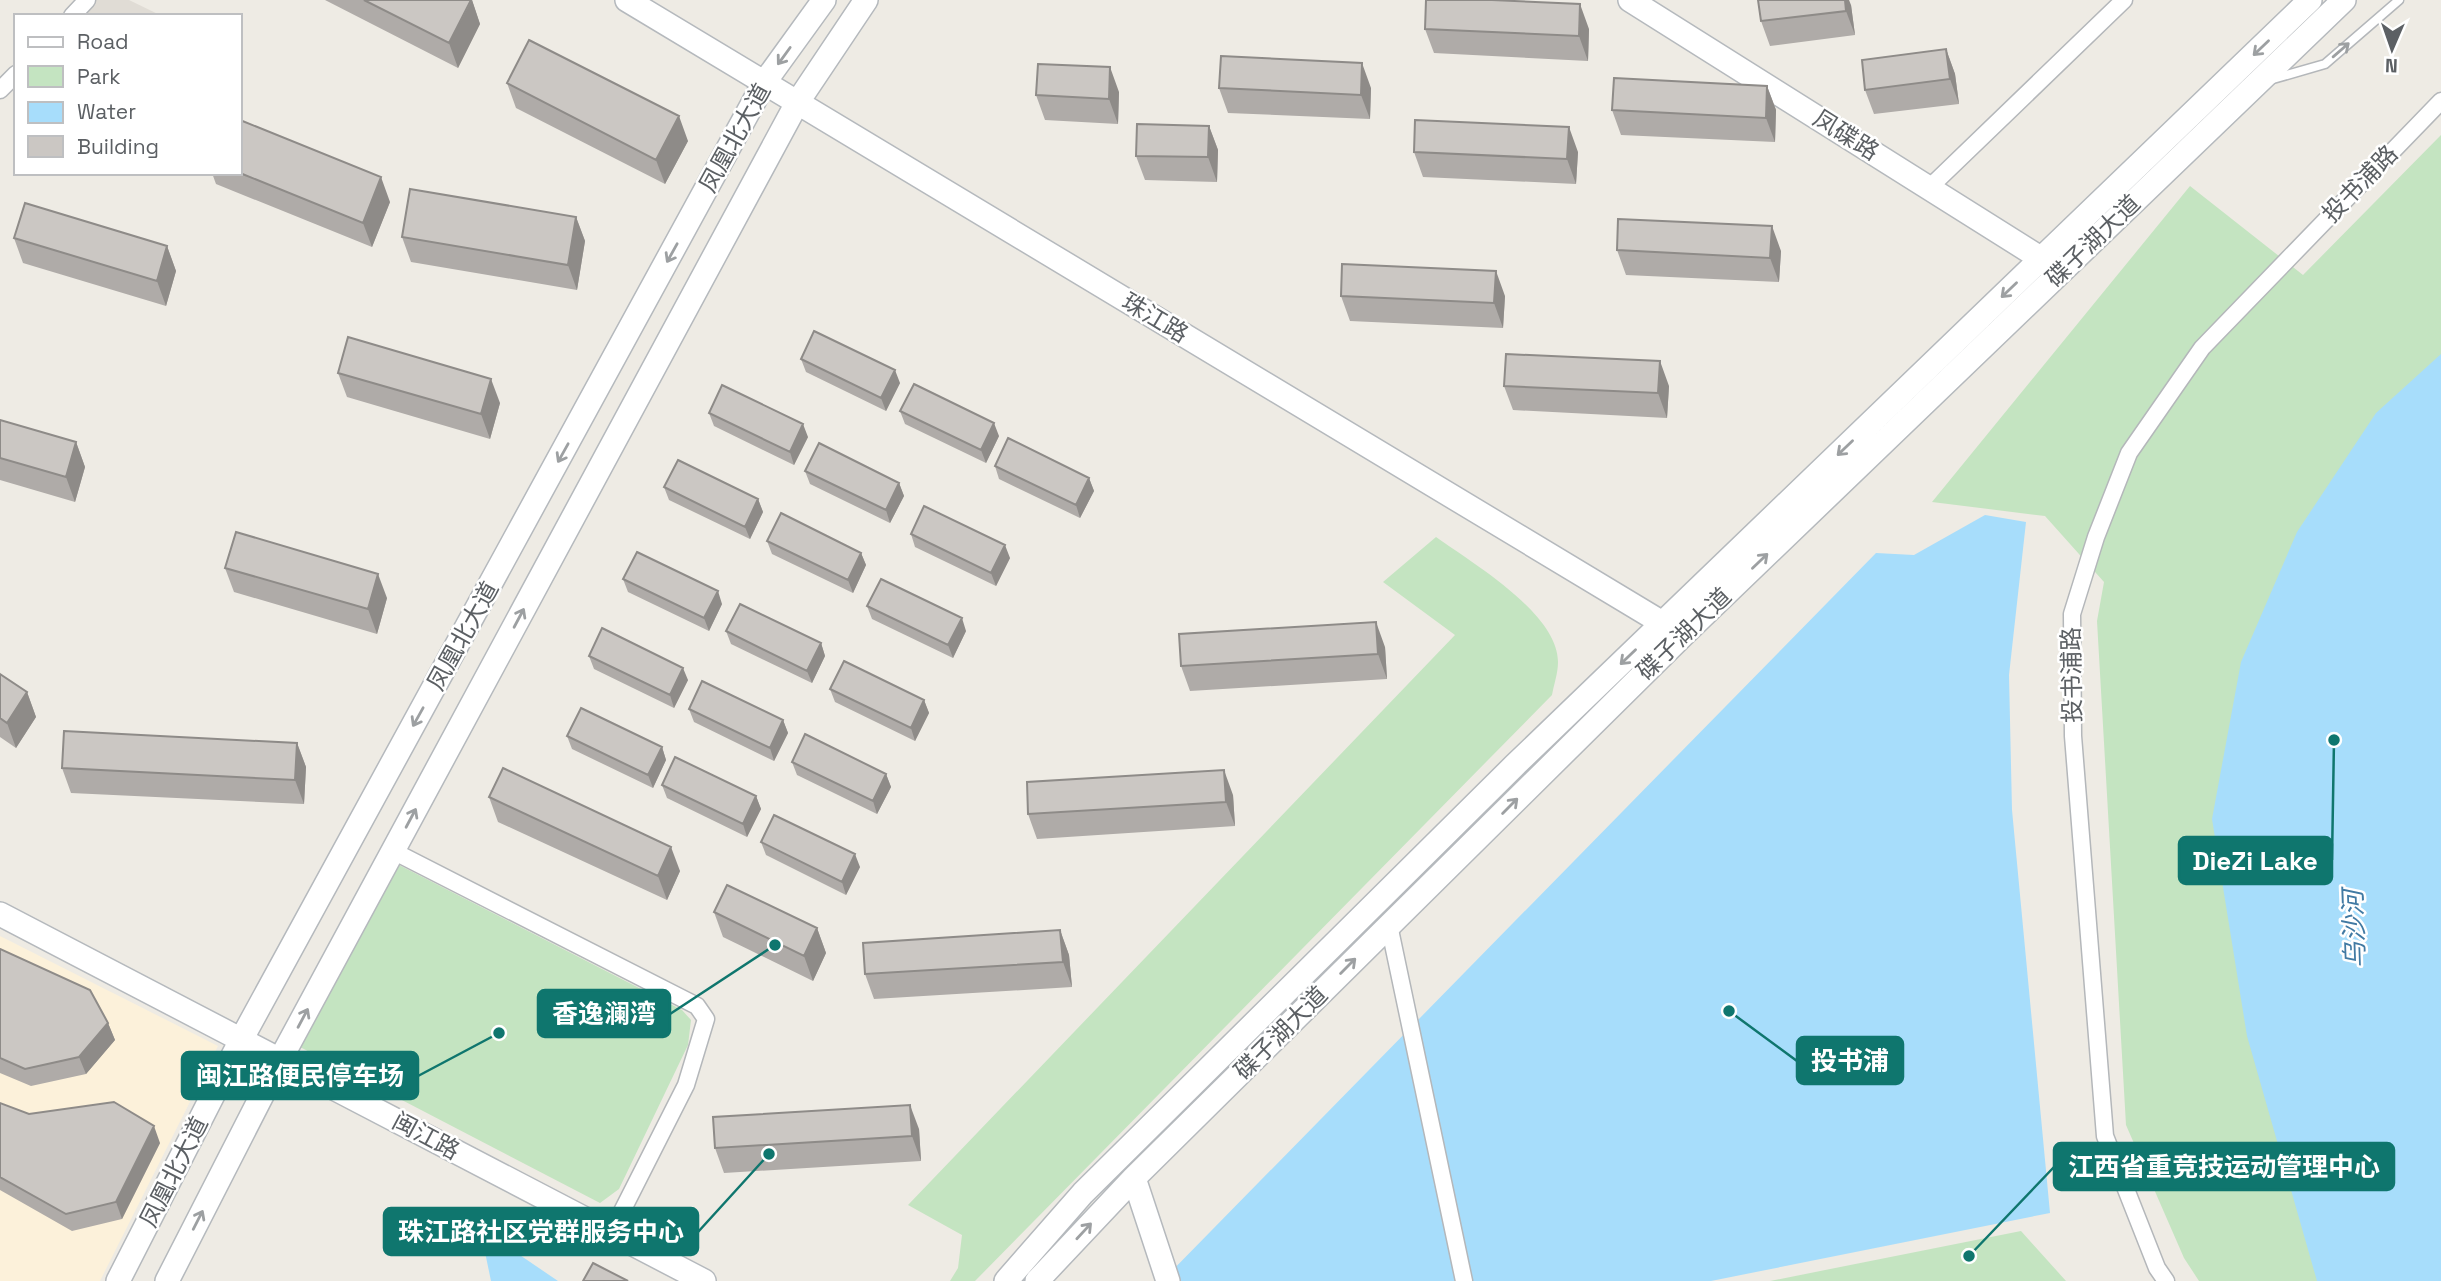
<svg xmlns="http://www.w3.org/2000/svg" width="2441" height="1281" viewBox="0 0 2441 1281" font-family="'Space Grotesk','Noto Sans SC',sans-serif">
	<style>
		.commercial { fill: #fcf1da }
		.education { fill: #e0dcd5 }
		.green { fill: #c4e4c1 }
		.water { fill: #a7ddfb }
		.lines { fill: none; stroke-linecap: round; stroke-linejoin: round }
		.lane-casing { stroke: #b4b7ba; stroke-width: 11 }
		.street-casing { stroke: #b4b7ba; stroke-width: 19 }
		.secondary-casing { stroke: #b5b9bd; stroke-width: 26 }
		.lane { stroke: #fff; stroke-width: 8 }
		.street { stroke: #fff; stroke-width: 16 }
		.secondary { stroke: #fff; stroke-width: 23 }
		.wall { fill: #afaba8 }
		.shaded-wall { fill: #8e8b88 }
		.building { fill: #cbc7c3; stroke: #8e8b88; stroke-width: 2 }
		.oneway { stroke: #9da0a2 }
		.labels { text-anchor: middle; stroke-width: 5; stroke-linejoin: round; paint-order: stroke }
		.street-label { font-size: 24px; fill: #5c6064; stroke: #fff }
		.water-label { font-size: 26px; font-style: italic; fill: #417aa3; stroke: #fff }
		.leader { fill: none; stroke: #0f766e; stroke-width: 2.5 }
		.callout-dot { fill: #0f766e; stroke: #fff; stroke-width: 2.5 }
		.callout { fill: #0f766e; stroke: #0f766e; stroke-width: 2.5 }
		.callout-label { font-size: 26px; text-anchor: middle; font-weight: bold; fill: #fff }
	</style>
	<rect width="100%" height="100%" fill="#eeebe4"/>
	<!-- commercial -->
	<path class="commercial" d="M0,936L218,1046L100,1281H0Z"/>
	<!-- education -->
	<path class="education" d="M94,0H129L162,16H86Z"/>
	<!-- green -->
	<path class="green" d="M2441,135V397L2347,1281H2199L2184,1258L2126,1125L2097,621L2104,582L2045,516L1932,502L2190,186L2303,275Z
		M1436,537C1472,563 1558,613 1558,662C1558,673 1554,684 1552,695L975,1281H950L958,1268L962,1235L908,1205L1455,635L1383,582Z
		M399,865L682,1010L691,1020L688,1045L619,1189L600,1203L300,1047Z
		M2021,1231L2066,1281H1770Z"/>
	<!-- water -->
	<path class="water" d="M2441,354V1281H2317L2247,1036L2212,819L2241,662L2297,532L2376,413Z
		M1985,515L2026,522L2009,675L2012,810L2050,1213L1711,1281H1162L1876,553L1914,555Z
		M480,1228L558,1281H491Z"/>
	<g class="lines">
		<!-- lane casing -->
		<g class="lane-casing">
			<path id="lane" d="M2273,79L2325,64L2399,0"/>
		</g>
		<!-- street casing -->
		<g class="street-casing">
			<path id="street" d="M72,16L87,0
				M0,90L16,74
				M1929,188L2124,0
				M393,851L697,1006L706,1019L686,1085L611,1233
				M1389,925L1464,1281
				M2166,1281L2157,1268L2105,1136L2073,736L2072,614L2096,537L2129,453L2202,348L2441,101"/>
		</g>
		<!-- secondary casing -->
		<g class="secondary-casing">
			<path id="secondary" d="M627,0L1674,630
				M1630,0L2053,266
				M0,914L704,1281
				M1134,1178L1168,1281
				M118,1281L241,1040L764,83L824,0
				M167,1281L280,1060L797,103L866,0
				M1006,1281L1083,1193L1515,765L2310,0
				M1037,1281L1134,1178L1683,635L2344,0"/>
		</g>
		<!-- lane -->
		<use href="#lane" class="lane"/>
		<!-- street -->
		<use href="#street" class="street"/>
		<!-- secondary -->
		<use href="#secondary" class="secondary"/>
	</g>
	<!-- wall -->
	<path class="wall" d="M325,0H472L480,24L458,68Z
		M1851,5L1855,35L1770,46L1761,21Z
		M1425,29H1589L1588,61L1434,53Z
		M1946,49L1955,74L1959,104L1874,114L1865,90Z
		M507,83L688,141L665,184L516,108Z
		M1767,86L1776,110L1775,142L1621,135L1612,110Z
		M1219,88H1371L1370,119L1228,113Z
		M1119,92L1118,124L1045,120L1036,95Z
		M1209,126L1218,150L1217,182L1145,180L1136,156Z
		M1414,152H1578L1576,184L1423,177Z
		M212,173H240L390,202L372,247L216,184Z
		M576,217L585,241L577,290L411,262L402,237Z
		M14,238L167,246L176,271L166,306L23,263Z
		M1617,250L1781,251L1779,282L1626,275Z
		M1341,296H1505L1503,328L1350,321Z
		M801,359L900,383L886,411L806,372Z
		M338,373L500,403L490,439L347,397Z
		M1504,386H1669L1667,418L1513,410Z
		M900,411L999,436L986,463L905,424Z
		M709,413L808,437L794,465L714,426Z
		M0,420L76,442L85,467L75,502L0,480Z
		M995,466L1089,478L1094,491L1080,518L999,479Z
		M805,471L899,483L904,496L890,523L810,484Z
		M664,487L758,499L763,512L750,539L669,500Z
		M911,534L1010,558L996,586L915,547Z
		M767,541L861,553L866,565L853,593L772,554Z
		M225,568L387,598L377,634L234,592Z
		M623,579L722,604L709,631L628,592Z
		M867,606L966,631L953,658L872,619Z
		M726,631L821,643L825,656L812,683L731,644Z
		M1385,647L1387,679L1190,691L1181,666Z
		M589,656L688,680L674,708L594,669Z
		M0,674L27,692L36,717L16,748L0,737Z
		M830,689L924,700L929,713L915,741L835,702Z
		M689,709L783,720L788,733L774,761L694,722Z
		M567,736L662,747L666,760L653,788L572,749Z
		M297,743L306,767L304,804L71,793L62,768Z
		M792,762L886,774L891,787L877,814L797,775Z
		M662,785L756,796L761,809L747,837L667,798Z
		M1233,795L1235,826L1037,839L1028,814Z
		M489,797L680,871L667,900L498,822Z
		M761,842L860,867L846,895L766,855Z
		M714,912L817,928L826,953L813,981L723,937Z
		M1060,930L1069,955L1072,987L874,999L865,974Z
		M0,949L108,1023L115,1040L86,1074L31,1086L0,1073Z
		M0,1103L29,1114L160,1143L122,1219L72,1231L0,1190Z
		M919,1129L921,1161L724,1173L715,1148Z"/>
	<!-- shaded-wall -->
	<path class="shaded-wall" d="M472,0L480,24L458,68L449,43Z
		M1845,0H1849L1851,5L1855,35L1846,11Z
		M1580,4L1589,29L1588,61L1579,36Z
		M1946,49L1955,74L1959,104L1950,79Z
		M1362,63L1371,88L1370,119L1361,95Z
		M1110,67L1119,92L1118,124L1109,99Z
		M1767,86L1776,110L1775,142L1766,118Z
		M679,116L688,141L665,184L656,160Z
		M1209,126L1218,150L1217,182L1208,157Z
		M1569,127L1578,152L1576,184L1567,159Z
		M381,177L390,202L372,247L363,223Z
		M576,217L585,241L577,290L568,265Z
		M1772,226L1781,251L1779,282L1770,258Z
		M167,246L176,271L166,306L157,281Z
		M1496,271L1505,296L1503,328L1494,303Z
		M1660,361L1669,386L1667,418L1658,393Z
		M895,370L900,383L886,411L881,398Z
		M491,379L500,403L490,439L481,414Z
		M994,423L999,436L986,463L981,450Z
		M803,424L808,437L794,465L790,452Z
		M76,442L85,467L75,502L66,477Z
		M1089,478L1094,491L1080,518L1076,505Z
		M899,483L904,496L890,523L886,510Z
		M758,499L763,512L750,539L745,527Z
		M1005,545L1010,558L996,586L991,573Z
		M861,553L866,565L853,593L848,580Z
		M378,574L387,598L377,634L368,609Z
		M718,591L722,604L709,631L704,618Z
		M962,618L966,631L953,658L948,645Z
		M1376,622L1385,647L1387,679L1378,654Z
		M821,643L825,656L812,683L807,671Z
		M683,668L688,680L674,708L670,695Z
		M27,692L36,717L16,748L7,723Z
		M924,700L929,713L915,741L911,728Z
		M783,720L788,733L774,761L770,748Z
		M297,743L306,767L304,804L295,780Z
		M662,747L666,760L653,788L648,775Z
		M1224,770L1233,795L1235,826L1226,802Z
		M886,774L891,787L877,814L873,801Z
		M756,796L761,809L747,837L743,824Z
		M671,847L680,871L667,900L658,876Z
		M855,854L860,867L846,895L842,882Z
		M817,928L826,953L813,981L804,956Z
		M1060,930L1069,955L1072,987L1063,962Z
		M108,1023L115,1040L86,1074L79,1057Z
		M910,1105L919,1129L921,1161L912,1136Z
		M154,1126L160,1143L122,1219L116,1202Z"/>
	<!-- building -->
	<path class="building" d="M364,0H471L449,43Z
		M1426,0H1492L1580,4L1579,36L1425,29Z
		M1758,0H1845L1846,11L1761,21Z
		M529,40L679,116L656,160L507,83Z
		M1946,49L1950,79L1865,90L1862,60Z
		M1221,56L1362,63L1361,95L1219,88Z
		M1038,64L1110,67L1109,99L1036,95Z
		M1614,78L1767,86L1766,118L1612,110Z
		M240,120L381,177L363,223L240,173Z
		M1415,120L1569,127L1567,159L1414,152Z
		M1137,124L1209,126L1208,157L1136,156Z
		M410,189L576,217L568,265L402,237Z
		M25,203L167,246L157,281L14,238Z
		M1618,219L1772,226L1770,258L1617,250Z
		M1342,264L1496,271L1494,303L1341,296Z
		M814,331L895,370L881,398L801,359Z
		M348,337L491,379L481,414L338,373Z
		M1506,354L1660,361L1658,393L1504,386Z
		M914,384L994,423L981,450L900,411Z
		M722,385L803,424L790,452L709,413Z
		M0,420L76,442L66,477L0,458Z
		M1008,438L1089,478L1076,505L995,466Z
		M819,443L899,483L886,510L805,471Z
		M678,460L758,499L745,527L664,487Z
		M924,506L1005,545L991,573L911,534Z
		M781,513L861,553L848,580L767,541Z
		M236,532L378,574L368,609L225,568Z
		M637,552L718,591L704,618L623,579Z
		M881,579L962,618L948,645L867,606Z
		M740,604L821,643L807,671L726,631Z
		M1376,622L1378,654L1181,666L1179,634Z
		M602,628L683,668L670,695L589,656Z
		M844,661L924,700L911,728L830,689Z
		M0,674L27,692L7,723L0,718Z
		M702,681L783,720L770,748L689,709Z
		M581,708L662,747L648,775L567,736Z
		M64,731L297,743L295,780L62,768Z
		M805,734L886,774L873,801L792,762Z
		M675,757L756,796L743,824L662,785Z
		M503,768L671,847L658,876L489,797Z
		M1224,770L1226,802L1028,814L1027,782Z
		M774,815L855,854L842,882L761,842Z
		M727,885L817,928L804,956L714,912Z
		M1060,930L1063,962L865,974L863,943Z
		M0,949L90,990L108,1023L79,1057L25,1069L0,1058Z
		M114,1102L154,1126L116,1202L66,1214L0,1177V1103L29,1114Z
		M910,1105L912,1136L715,1148L713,1117Z
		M593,1263L628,1281H583Z"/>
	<!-- one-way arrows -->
	<defs><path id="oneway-shaft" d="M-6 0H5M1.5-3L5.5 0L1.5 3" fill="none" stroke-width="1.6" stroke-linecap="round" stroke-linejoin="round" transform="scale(1.75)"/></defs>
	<g class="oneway">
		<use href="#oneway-shaft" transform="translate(2261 48) rotate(136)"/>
		<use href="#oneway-shaft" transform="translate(2341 50) rotate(-41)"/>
		<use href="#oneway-shaft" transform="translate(784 56) rotate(126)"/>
		<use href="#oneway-shaft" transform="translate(672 253) rotate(119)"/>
		<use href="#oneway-shaft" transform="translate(2009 290) rotate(136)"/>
		<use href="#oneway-shaft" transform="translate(1845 448) rotate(136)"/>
		<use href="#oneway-shaft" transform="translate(563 453) rotate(119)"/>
		<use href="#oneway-shaft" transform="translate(1760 561) rotate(-44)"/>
		<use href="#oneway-shaft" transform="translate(519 618) rotate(-62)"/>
		<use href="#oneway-shaft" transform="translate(1628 657) rotate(136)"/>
		<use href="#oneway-shaft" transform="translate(418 717) rotate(119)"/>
		<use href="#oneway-shaft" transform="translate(1510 806) rotate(-45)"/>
		<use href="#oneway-shaft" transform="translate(411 818) rotate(-62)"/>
		<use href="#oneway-shaft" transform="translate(1348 966) rotate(-45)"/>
		<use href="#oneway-shaft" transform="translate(303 1018) rotate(-62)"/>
		<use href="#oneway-shaft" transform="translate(198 1220) rotate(-63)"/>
		<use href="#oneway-shaft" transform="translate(1084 1231) rotate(-47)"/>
	</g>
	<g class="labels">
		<!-- street labels -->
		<g class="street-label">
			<text transform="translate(1846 135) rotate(32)" y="8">凤碟路</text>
			<text transform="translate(735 138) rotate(-61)" y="8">凤凰北大道</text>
			<text transform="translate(2360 184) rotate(-46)" y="8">投书浦路</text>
			<text transform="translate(2093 241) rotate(-44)" y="8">碟子湖大道</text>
			<text transform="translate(1155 318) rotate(31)" y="8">珠江路</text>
			<text transform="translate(1684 634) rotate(-44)" y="8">碟子湖大道</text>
			<text transform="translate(463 636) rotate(-61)" y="8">凤凰北大道</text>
			<text transform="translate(2072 675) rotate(-91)" y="8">投书浦路</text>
			<text transform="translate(1281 1033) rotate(-45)" y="8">碟子湖大道</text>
			<text transform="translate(426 1136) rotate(28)" y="8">闽江路</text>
			<text transform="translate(174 1172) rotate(-63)" y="8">凤凰北大道</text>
		</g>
		<!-- water labels -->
		<g class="water-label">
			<text transform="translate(2354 929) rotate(-92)" y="9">乌沙河</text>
		</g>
	</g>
	<!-- callouts -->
	<path class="leader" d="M2334 740L2332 860M775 945L670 1014M1729 1011L1797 1061M499 1033L418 1076M1969 1256L2054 1167M769 1154L698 1232"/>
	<g class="callout-dot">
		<circle cx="2334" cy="740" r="7"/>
		<circle cx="775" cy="945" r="7"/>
		<circle cx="1729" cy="1011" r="7"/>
		<circle cx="499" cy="1033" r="7"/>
		<circle cx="1969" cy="1256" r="7"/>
		<circle cx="769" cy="1154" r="7"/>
	</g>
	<g class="callout">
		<rect x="2179" y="837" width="153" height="47" rx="7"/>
		<rect x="538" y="990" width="132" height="47" rx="7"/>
		<rect x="1797" y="1037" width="106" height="47" rx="7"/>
		<rect x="182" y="1052" width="236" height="47" rx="7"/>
		<rect x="2054" y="1143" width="340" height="47" rx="7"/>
		<rect x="384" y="1208" width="314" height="47" rx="7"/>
	</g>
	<g class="callout-label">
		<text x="2255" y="870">DieZi Lake</text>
		<text x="604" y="1023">香逸澜湾</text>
		<text x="1850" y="1070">投书浦</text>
		<text x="300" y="1085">闽江路便民停车场</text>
		<text x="2224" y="1176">江西省重竞技运动管理中心</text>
		<text x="541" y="1241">珠江路社区党群服务中心</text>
	</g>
	<!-- legend -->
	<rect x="14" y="14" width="228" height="161" fill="#ffffff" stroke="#bebfc1" stroke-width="2"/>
	<rect x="28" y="37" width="35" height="10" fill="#ffffff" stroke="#bebfc1" stroke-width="2"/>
	<text x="77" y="49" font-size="21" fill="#5c6064">Road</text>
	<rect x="28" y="66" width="35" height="21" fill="#c4e4c1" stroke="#bebfc1" stroke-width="2"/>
	<text x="77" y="84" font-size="21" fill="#5c6064">Park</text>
	<rect x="28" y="102" width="35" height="21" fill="#a7ddfb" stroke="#bebfc1" stroke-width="2"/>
	<text x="77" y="119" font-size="21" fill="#5c6064">Water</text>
	<rect x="28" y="136" width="35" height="21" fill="#cbc7c3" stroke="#bebfc1" stroke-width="2"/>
	<text x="77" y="154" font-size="21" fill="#5c6064">Building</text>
	<!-- north arrow -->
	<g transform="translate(2392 49) rotate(182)" stroke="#ffffff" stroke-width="5" paint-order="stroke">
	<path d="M0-5L12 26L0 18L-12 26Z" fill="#5c6064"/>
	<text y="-10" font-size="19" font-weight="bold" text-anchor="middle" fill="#5c6064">N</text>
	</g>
</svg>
